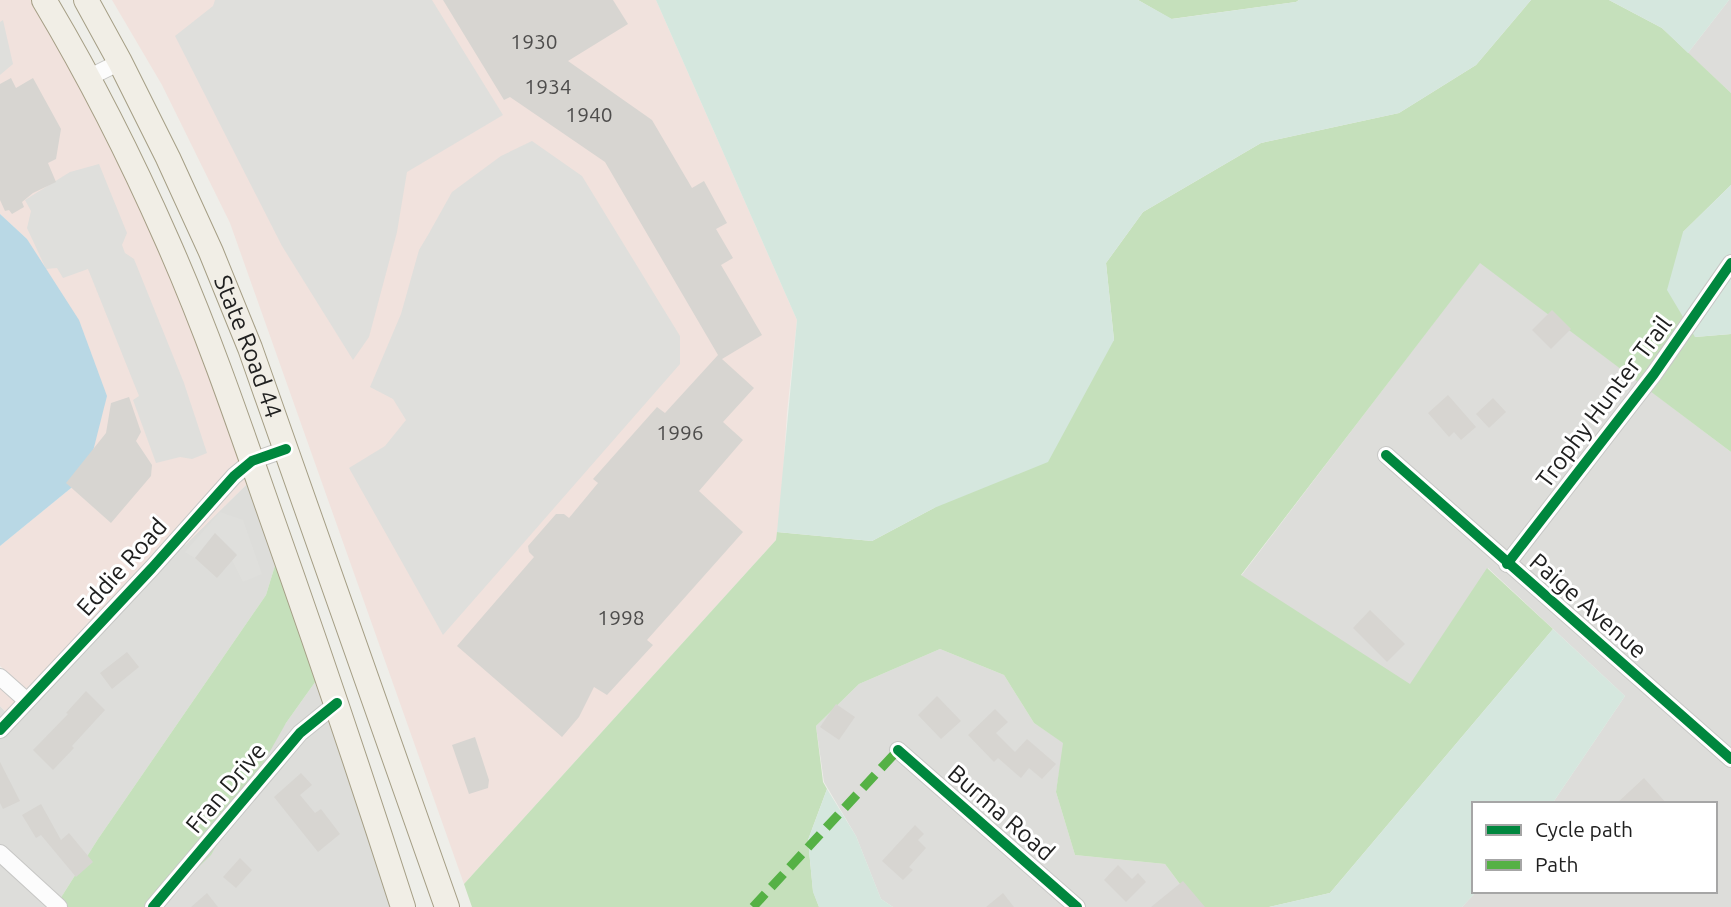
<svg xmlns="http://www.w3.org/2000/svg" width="1731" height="907" viewBox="0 0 1731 907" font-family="Ubuntu,sans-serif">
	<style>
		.residential { fill: #ddddda }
		.commercial { fill: #f1e2dd }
		.forest { fill: #c5e0bb }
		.wetland { fill: #d5e7de }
		.parking { fill: #dfdfdc }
		.water { fill: #b9d8e5 }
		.building { fill: #d7d5d1 }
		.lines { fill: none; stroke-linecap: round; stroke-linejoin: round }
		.street-casing { stroke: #c7c7c5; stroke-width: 18 }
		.primary-casing { stroke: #a59e85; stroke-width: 26 }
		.street { stroke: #fcfcfc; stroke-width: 16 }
		.primary { stroke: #f1eee6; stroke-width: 24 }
		.quiet { stroke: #55b145; stroke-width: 9; stroke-dasharray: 18 9; stroke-linecap: butt }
		.cycleway-casing { stroke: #fff; stroke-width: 15 }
		.cycleway { stroke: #00873e; stroke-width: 10 }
		.labels { text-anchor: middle; stroke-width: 6; stroke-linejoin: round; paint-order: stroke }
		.number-label { font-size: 21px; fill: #4e4d4c }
		.street-label { font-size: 24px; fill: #202020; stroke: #fff }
	</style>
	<rect width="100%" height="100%" fill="#eeeee9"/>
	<!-- residential -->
	<path class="residential" d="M1729,0H1731V93L1688,53Z
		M1480,262L1731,452V907H1462L1477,891H1715V804H1552L1625,696L1488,568L1410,685L1241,576Z
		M250,481L277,559L266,595L98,839L55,907H0V706L13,719L27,712L38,701L34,697L183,541L185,545Z
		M940,649L1004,675L1034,723L1064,743L1056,792L1075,855L1165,864L1197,907H893L881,899L856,836L824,782L816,726L859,684Z
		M318,678L398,907H158L286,723Z"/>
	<!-- commercial -->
	<path class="commercial" d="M0,0H31L63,50L135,195L222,402L250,481L185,545L183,542L34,697L0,666V546L87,475L48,275L27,239L0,214Z
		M112,0H656L797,320L787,412L781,505L776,540L464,884L230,223L162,85Z
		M0,688L23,709L13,719L0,706Z"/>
	<!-- forest -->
	<path class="forest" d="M1138,0H1299L1296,2L1171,19Z
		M1531,0H1609L1662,28L1731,93V185L1683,232L1695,337L1731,334V452L1480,263L1241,575L1410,684L1487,568L1553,629L1330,893L1269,907H1197L1165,864L1075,855L1056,792L1063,743L1034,723L1004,675L940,649L859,684L816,726L823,782L827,789L808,840L813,891L819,907H472L464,884L776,540L777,532L872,541L934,508L1114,340L1106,263L1143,212L1261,143L1399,113L1476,65Z
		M277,559L318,678L286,723L211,855L158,907H55L98,839L266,595Z"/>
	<!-- wetland -->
	<path class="wetland" d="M656,0H1138L1172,19L1296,2L1299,0H1531L1476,65L1399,113L1261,143L1143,212L1106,263L1114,340L1048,462L934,508L872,541L777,532L797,320Z
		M1609,0H1729L1688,53L1662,28Z
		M1731,185V334L1695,337L1667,290L1683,232Z
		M1553,629L1625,696L1552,804H1474V891H1477L1462,907H1269L1330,893Z
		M827,789L856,836L881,899L893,907H819L813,892L808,840Z"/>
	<!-- parking -->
	<path class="parking" d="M215,0H432L503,115L407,172L397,232L369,337L353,360L282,246L175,36L213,6Z
		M3,20L13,64L0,75V22Z
		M532,141L582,176L680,336V364L443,635L349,468L385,446L406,420L393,399L370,387L401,314L419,250L428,235L452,192L501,156Z
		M99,164L127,233L122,245L125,253L134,259L184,383L207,453L192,459L180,457L156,463L133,400L139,396L88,269L63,278L57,268L46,269L27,228L31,211L25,200L70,172Z
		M220,512L243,520L262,574L243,582L232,560L237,554L215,533L195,558L185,552Z"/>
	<!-- water -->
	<path class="water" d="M0,214L27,239L79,320L107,396L87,475L0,546Z"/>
	<!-- building -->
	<path class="building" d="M443,0H613L628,24L568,61L652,120L692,188L704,181L727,223L716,229L733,258L721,265L762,335L722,359L754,388L723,422L743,440L699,491L743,532L647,640L653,645L607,695L594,687L579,717L562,737L457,646L534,557L529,552L528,546L556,514H564L569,518L598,483L593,479L657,407L665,413L718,355L605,162L510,97L504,100Z
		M11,78L16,88L33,78L61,129L56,159L48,163L56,182L33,193L22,202L24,207L12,214L9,210L5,211L0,200V84Z
		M1552,310L1571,329L1551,349L1532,330Z
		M1448,395L1476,427L1461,440L1454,432L1449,437L1428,413Z
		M129,397L141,432L136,441L152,465L151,476L111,523L66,483L106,433L111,403Z
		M1493,398L1506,412L1489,428L1476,414Z
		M215,533L237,555L217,578L195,558Z
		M1370,610L1405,644L1387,662L1353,628Z
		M127,652L139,667L112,689L100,673Z
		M86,691L105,710L72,746L74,748L53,770L33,750L68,714L66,713Z
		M937,696L961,721L941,739L918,715Z
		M836,704L855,717L839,740L820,727Z
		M995,709L1008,722L996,733L1015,752L1027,739L1056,764L1042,779L1029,768L1021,778L998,758L994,762L968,735Z
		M475,737L489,780L488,788L469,794L452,745Z
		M0,762L20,801L3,809L0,803Z
		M301,773L312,785L300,795L315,813L321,809L340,834L318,852L274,797Z
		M1644,778L1667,804H1616Z
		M41,804L61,840L69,833L93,862L76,877L41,835L36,838L22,815Z
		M915,825L924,834L918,840L926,848L909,867L913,870L903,880L882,861Z
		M240,858L252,870L236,888L223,877Z
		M1118,865L1132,879L1138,873L1146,882L1126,902L1104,880Z
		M1183,881L1205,907H1151Z
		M207,893L218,907H191Z
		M1003,893L1014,907H986Z"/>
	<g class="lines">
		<!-- street casing -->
		<g class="street-casing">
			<path id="street" d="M88,78L120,62
				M1386,455L1731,759
				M1507,564L1654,374L1731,263
				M0,677L27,701
				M0,730L152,568L234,476L252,461L286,449
				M898,750L1077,907
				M0,853L59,907
				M153,907L300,733L337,703"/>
		</g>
		<!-- primary casing -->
		<g class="primary-casing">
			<g id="primary">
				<path d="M44,0C90,77 131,158 167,240C207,330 239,424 271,516C317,646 361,776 403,907"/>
				<path id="s1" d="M86,0L120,62L168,158L211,252L250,348L447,907"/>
			</g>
		</g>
		<!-- street -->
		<use href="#street" class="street"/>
		<!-- primary -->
		<use href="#primary" class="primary"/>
		<!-- quiet -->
		<path class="quiet" d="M753,907L898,750"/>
		<!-- cycleway casing -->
		<g class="cycleway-casing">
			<path id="cycleway" d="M1386,455L1731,759
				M1507,564L1654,374L1731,263
				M0,730L152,568L234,476L252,461L286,449
				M898,750L1077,907
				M153,907L300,733L337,703"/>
		</g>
		<!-- cycleway -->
		<use href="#cycleway" class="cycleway"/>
	</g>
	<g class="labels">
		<!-- number labels -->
		<g class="number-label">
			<text x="534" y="49">1930</text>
			<text x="548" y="94">1934</text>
			<text x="589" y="122">1940</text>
			<text x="680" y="440">1996</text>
			<text x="621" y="625">1998</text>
		</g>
		<!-- street labels -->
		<g class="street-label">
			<text dy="8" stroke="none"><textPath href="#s1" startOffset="383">State Road 44</textPath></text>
			<text transform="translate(1604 402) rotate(-53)" y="8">Trophy Hunter Trail</text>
			<text transform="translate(122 567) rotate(-48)" y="8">Eddie Road</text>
			<text transform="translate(1588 606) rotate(41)" y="8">Paige Avenue</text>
			<text transform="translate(226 788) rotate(-50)" y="8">Fran Drive</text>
			<text transform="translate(1001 813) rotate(41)" y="8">Burma Road</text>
		</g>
	</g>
	<!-- legend -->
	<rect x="1472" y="802" width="245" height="91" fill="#ffffff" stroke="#a6a6a6" stroke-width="2"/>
	<rect x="1486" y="825" width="35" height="10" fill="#00873e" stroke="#a6a6a6" stroke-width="2"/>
	<text x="1535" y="837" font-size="21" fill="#202020">Cycle path</text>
	<rect x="1486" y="860" width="35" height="10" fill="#55b145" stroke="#a6a6a6" stroke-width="2"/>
	<text x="1535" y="872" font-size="21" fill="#202020">Path</text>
</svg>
